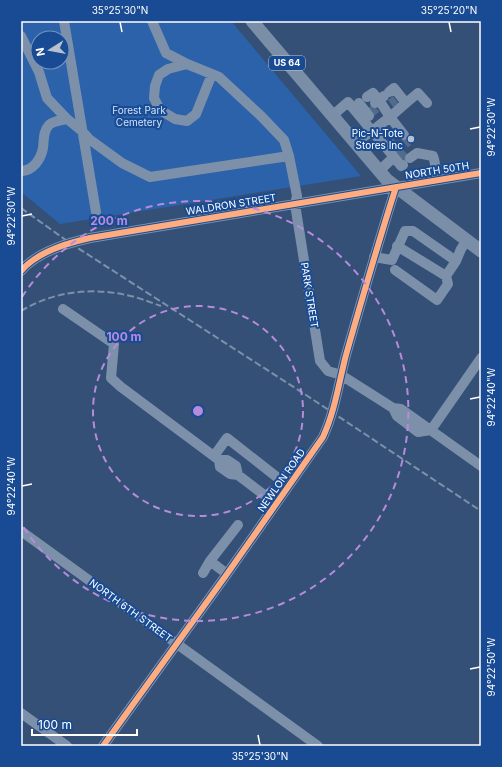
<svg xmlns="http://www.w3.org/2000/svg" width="502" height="767" viewBox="0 0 502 767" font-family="Inter,sans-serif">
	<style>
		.green { fill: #2c62aa; fill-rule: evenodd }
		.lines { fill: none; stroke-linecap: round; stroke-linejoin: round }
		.minor-tunnel { stroke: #526a8b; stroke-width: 10; stroke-dasharray: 10 5; stroke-linecap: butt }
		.minor { stroke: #7c90aa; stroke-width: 10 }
		.major { stroke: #7b8ea8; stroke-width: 13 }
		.rail { stroke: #7d90a9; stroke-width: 2; stroke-dasharray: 7 3; stroke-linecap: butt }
		.cycleway-casing { stroke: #184b93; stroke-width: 8 }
		.cycleway { stroke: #ffac80; stroke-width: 6 }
		.ticks { fill: none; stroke: #fff; stroke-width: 1.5 }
		.ring { fill: none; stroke: #b68bdc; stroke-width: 2; stroke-dasharray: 7 5 }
		.poi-dot { fill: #b8c2cf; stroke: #184b93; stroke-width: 1.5 }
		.labels { text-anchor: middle; stroke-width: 4; stroke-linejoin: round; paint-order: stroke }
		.shield { fill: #184b93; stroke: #bac9df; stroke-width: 1 }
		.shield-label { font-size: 9px; font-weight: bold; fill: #fff }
		.park-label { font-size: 10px; fill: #cfe2fb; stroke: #184b93 }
		.poi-label { font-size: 10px; fill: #fff; stroke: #184b93; text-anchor: end }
		.street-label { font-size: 10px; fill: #fff; stroke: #184b93 }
		.centre { fill: #b68bdc; stroke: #184b93; stroke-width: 2 }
		.ring-label { font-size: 12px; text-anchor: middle; font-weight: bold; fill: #b68bdc; stroke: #184b93; stroke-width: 4; stroke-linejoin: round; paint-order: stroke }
		.neatline { fill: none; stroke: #fff; stroke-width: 1.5 }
		.ticks-label { font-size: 10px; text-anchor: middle; fill: #fff }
	</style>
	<rect width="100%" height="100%" fill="#345077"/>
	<!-- green -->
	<path class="green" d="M21,21H231L361,176L60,224L21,192ZM38,38H62V62H38Z"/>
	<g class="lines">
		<!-- minor-tunnel -->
		<path class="minor-tunnel" d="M391,104L396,100
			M370,113L376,108
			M387,147L395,141
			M393,153L408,141
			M399,160L407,153"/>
		<!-- minor -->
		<path class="minor" d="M64,21L96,212
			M152,21L166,53L187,64L219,77L261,116L284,140L289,156L297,196L295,204L320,361L328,371L341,375L393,408L401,409L481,466
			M21,36L39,72L47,98L66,118L83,132L89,139L122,163L150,177L289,156
			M187,64L168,69L159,75L155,86L154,98L160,110L175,119L187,121L196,114L212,74
			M384,96L379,100L390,117L406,103L394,88L389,92
			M367,97L373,93L379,100L375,103
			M359,103L369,116
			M406,103L418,93L427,103
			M332,116L348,102L372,131L390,117L404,135
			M355,143L372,131L394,157L379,171
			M394,157L401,166L403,165
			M410,158L417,153L433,156L434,159L438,180
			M21,171C33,171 41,159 43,148C44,140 43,131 49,125C53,121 62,120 67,119
			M374,257L392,260L405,231H413L456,261L446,276L397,246
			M456,261L461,249L467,240
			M395,270L437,300L448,284L446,276
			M21,271C37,252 67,243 90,238L481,173
			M63,309L114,344L111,378L121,387L219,460H227L236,466L238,475L276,504
			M393,408L397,416L418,432L431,430
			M431,430L481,358
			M214,456L227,438L278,478
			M219,460L220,467L230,474L238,475
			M21,531L318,746
			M203,573L210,561
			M227,574L210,561L238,525
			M21,713L67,746
			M103,746L227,574L323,437C335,411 339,382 346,355C362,299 378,243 396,187"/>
		<!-- major -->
		<path class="major" d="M252,21L387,180L481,251"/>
		<!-- rail -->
		<path class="rail" d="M21,208L70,243L306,395L481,511
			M21,311C52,292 90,287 126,295C138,297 149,302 161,306"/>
		<!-- cycleway casing -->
		<g class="cycleway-casing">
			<path id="cycleway" d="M21,271C37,252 67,243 90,238L481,173
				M103,746L227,574L323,437C335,411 339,382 346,355C362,299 378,243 396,187"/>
		</g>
		<!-- cycleway -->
		<use href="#cycleway" class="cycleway"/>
	</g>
	<!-- ticks -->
	<path class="ticks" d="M120,22L122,32M449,22L451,32M470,129L480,127M22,216L32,214M470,399L480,397M22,486L32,484M470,669L480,667M258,735L260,745"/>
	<!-- distance rings -->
	<g class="ring">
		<circle cx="198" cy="411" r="105"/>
		<path d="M22 297A210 210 0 1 1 22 525"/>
	</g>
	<!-- markers -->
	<circle class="poi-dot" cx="411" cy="139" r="4"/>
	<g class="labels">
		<!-- shield labels -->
		<rect class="shield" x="269" y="56" width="36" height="14" rx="3"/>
		<g class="shield-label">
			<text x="287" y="66">US 64</text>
		</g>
		<!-- park labels -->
		<g class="park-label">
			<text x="139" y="114">Forest Park<tspan x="139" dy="12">Cemetery</tspan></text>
		</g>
		<!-- poi labels -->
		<g class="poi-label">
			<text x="403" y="137">Pic-N-Tote<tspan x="403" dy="12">Stores Inc</tspan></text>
		</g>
		<!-- street labels -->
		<g class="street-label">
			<text transform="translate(437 170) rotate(-9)" y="4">NORTH 50TH</text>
			<text transform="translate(231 204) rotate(-9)" y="4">WALDRON STREET</text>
			<text transform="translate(310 295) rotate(81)" y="4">PARK STREET</text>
			<text transform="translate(281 480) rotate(-55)" y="4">NEWLON ROAD</text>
			<text transform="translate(131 610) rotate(36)" y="4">NORTH 6TH STREET</text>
		</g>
	</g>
	<circle cx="198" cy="411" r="6" class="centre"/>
	<g class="ring-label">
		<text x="109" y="225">200 m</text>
		<text x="124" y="341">100 m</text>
	</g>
	<!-- border -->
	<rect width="502" height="767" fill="none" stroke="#184b93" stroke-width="44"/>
	<!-- north arrow -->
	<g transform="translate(50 50) rotate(259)"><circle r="19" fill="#184b93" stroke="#7493be"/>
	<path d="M0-3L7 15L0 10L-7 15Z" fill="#b8c2cf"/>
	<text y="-6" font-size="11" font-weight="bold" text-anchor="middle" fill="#ffffff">N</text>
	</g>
	<!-- scale -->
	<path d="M32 729v6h105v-6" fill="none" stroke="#ffffff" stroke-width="2"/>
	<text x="38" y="729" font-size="12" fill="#ffffff" stroke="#184b93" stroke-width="3" paint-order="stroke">100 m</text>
	<rect x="22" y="22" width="458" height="723" class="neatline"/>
	<g class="ticks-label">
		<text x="120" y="14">35°25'30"N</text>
		<text x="449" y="14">35°25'20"N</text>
		<text transform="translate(491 127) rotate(-90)" y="4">94°22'30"W</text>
		<text transform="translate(11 216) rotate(-90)" y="4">94°22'30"W</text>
		<text transform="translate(491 397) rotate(-90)" y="4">94°22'40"W</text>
		<text transform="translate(11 486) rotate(-90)" y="4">94°22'40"W</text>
		<text transform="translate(491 667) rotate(-90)" y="4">94°22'50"W</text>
		<text x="260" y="760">35°25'30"N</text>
	</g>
</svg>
